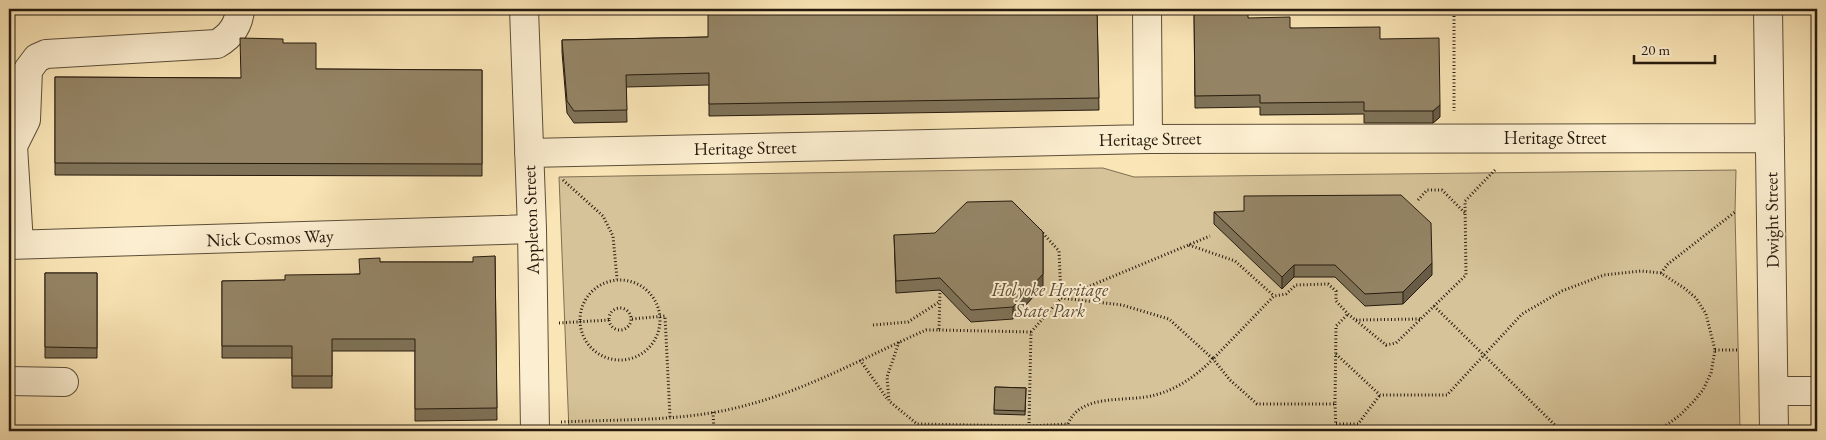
<svg xmlns="http://www.w3.org/2000/svg" width="1826" height="440" viewBox="0 0 1826 440" font-family="'EB Garamond',serif">
	<style>
		.green { fill: #d6c399; stroke: #7e6f54 }
		.lines { fill: none; stroke-linecap: round; stroke-linejoin: round }
		.minor-casing { stroke: #5b4e38; stroke-width: 30 }
		.path { stroke: #261b0e; stroke-width: 3; stroke-dasharray: 1 2.5; stroke-linecap: butt }
		.minor { stroke: #fceed0; stroke-width: 28 }
		.wall { fill: #7f7257; stroke: #261b0e }
		.shaded-wall { fill: #685c47; stroke: #261b0e }
		.building { fill: #948465; stroke: #261b0e }
		.labels { text-anchor: middle; stroke-width: 4; stroke-linejoin: round; paint-order: stroke }
		.street-label { font-size: 18px; fill: #261b0e; stroke: #fceed0 }
		.park-label { font-size: 18px; font-style: italic; fill: #5b4d38; stroke: #fceed0 }
	</style>
	<rect width="100%" height="100%" fill="#fae5b6"/>
	<filter id="stains"><feTurbulence type="fractalNoise" baseFrequency=".004" numOctaves="4"/><feColorMatrix values="0 0 0 0 .2 0 0 0 0 .09 0 0 0 0 .02 0 0 0 .5 -.17"/></filter>
	<radialGradient id="worn" r=".72"><stop offset=".6" stop-color="#630" stop-opacity="0"/><stop offset="1" stop-color="#630" stop-opacity=".3"/></radialGradient>
	<!-- green -->
	<path class="green" d="M1103,168L1134,177L1736,170L1735,212L1740,429L1644,431H569L559,177Z"/>
	<g class="lines">
		<!-- minor casing -->
		<g class="minor-casing">
			<path id="minor" d="M524,9L532,229L535,431
				M1147,9L1148,139
				M1768,9L1774,431
				M529,153L1148,139L1770,138
				M19,244L13,146L26,120L28,70L37,58L46,54L217,44C231,36 239,25 240,9
				M9,245L532,229
				M9,381L64,382
				M1774,391H1817"/>
		</g>
		<!-- path -->
		<path class="path" d="M1454,9V111
			M563,180L603,216L613,236L617,279
			M1418,200L1427,190H1442L1465,213
			M1189,245L1235,261L1274,296
			M1661,273L1668,264L1735,212
			M580 320a40 40 0 1 1 80 0a40 40 0 1 1-80 0Z
			M1061,298L1122,305L1169,319L1213,359L1274,296L1286,294L1296,285L1328,284L1336,291V301L1348,314L1386,345L1396,343L1466,275L1465,201L1495,170
			M1061,298L1210,236
			M1434,306L1561,431
			M609 319a11 11 0 1 1 22 0a11 11 0 1 1-22 0Z
			M632,319L665,316L670,417
			M1356,320L1420,319
			M559,323L609,320
			M873,325L908,322L939,302
			M939,330L1031,332L1029,426
			M1031,332L1061,298L1059,251L1040,230
			M899,342L887,377L889,401L917,424L1029,426L1068,424C1081,392 1127,403 1155,395C1178,389 1197,375 1213,359L1230,380L1257,404H1335L1336,326L1348,314
			M1715,350H1739
			M1336,354L1380,395H1447L1522,314L1562,291L1604,275L1641,271L1661,273L1684,288L1696,298L1706,314L1715,350L1711,373L1703,390L1693,402L1679,416L1658,431H1624
			M860,360L888,400
			M1335,404L1336,431
			M713,412L714,431
			M561,422C622,419 687,422 747,405C809,389 867,356 926,330H939L940,290
			M1336,424H1358L1380,395"/>
		<!-- minor -->
		<use href="#minor" class="minor"/>
	</g>
	<!-- wall -->
	<path class="wall" d="M1097,9L1099,110L709,116V85L626,87L627,122L574,123L567,113L562,52V40L708,37Z
		M1194,9L1248,18L1290,28L1380,39L1440,117L1433,123H1364V114L1260,115V107L1195,108Z
		M283,43L316,69L482,70V176L55,175V77L241,78Z
		M1214,212L1432,275L1403,304L1365,306L1335,277H1294L1282,289L1214,224Z
		M894,235L1043,286L1013,319L971,322L940,290L896,293Z
		M495,256L497,420L415,421V351H332V388H292V358H222V281L285,280L359,274L380,262H473Z
		M1813,267H1817V311H1814Z
		M45,273H97V358H45Z
		M995,387L1026,388L1025,415L994,414Z"/>
	<!-- shaded-wall -->
	<path class="shaded-wall" d="M1440,105V117L1433,123V111Z
		M1043,232V286L1013,319V307Z
		M1432,263V275L1403,304V292Z
		M1294,265V277L1282,289V277Z"/>
	<!-- building -->
	<path class="building" d="M708,9H1097L1099,98L709,104V73L626,75L627,110L574,111L567,101L562,40L708,37Z
		M1194,9H1248V18L1290,17V28L1380,27V39L1439,38L1440,105L1433,111H1364V102L1260,103V95L1195,96Z
		M240,38L283,39V43H316V69L482,70V164L55,163V77L241,78Z
		M1401,195L1431,223L1432,263L1403,292L1365,294L1335,265H1294L1282,277L1214,212L1244,211V196Z
		M1012,201L1043,232V274L1013,307L971,310L940,278L896,281L894,235L935,233L967,202Z
		M495,256L497,408L415,409V339H332V376H292V346H222V281L285,280V275L360,274L359,259L380,258V262H473V257Z
		M1813,267H1817V299H1814Z
		M45,273H97V348L45,347Z
		M995,387L1026,388L1025,411L994,410Z"/>
	<g class="labels">
		<!-- street labels -->
		<g class="street-label">
			<text x="1555" y="144">Heritage Street</text>
			<text transform="translate(1150 139) rotate(-1)" y="6">Heritage Street</text>
			<text transform="translate(745 148) rotate(-1)" y="6">Heritage Street</text>
			<text transform="translate(531 220) rotate(-92)" y="6">Appleton Street</text>
			<text transform="translate(1772 220) rotate(-91)" y="6">Dwight Street</text>
			<text transform="translate(270 238) rotate(-2)" y="6">Nick Cosmos Way</text>
		</g>
		<!-- park labels -->
		<g class="park-label">
			<text x="1050" y="296">Holyoke Heritage<tspan x="1050" dy="21">State Park</tspan></text>
		</g>
	</g>
	<!-- margin -->
	<rect width="1826" height="440" fill="none" stroke="#fae5b6" stroke-width="30"/>
	<rect x="10" y="10" width="1806" height="420" fill="none" stroke="#261b0e" stroke-width="2.5"/>
	<rect x="15" y="15" width="1796" height="410" fill="none" stroke="#261b0e"/>
	<!-- scale -->
	<path d="M1634 55v8h81v-8" fill="none" stroke="#261b0e" stroke-width="2.5"/>
	<text x="1641" y="55" font-size="15" fill="#261b0e" stroke="#fceed0" stroke-width="4" paint-order="stroke">20 m</text>
	<rect width="100%" height="100%" filter="url(#stains)"/>
	<rect width="100%" height="100%" fill="url(#worn)"/>
</svg>
